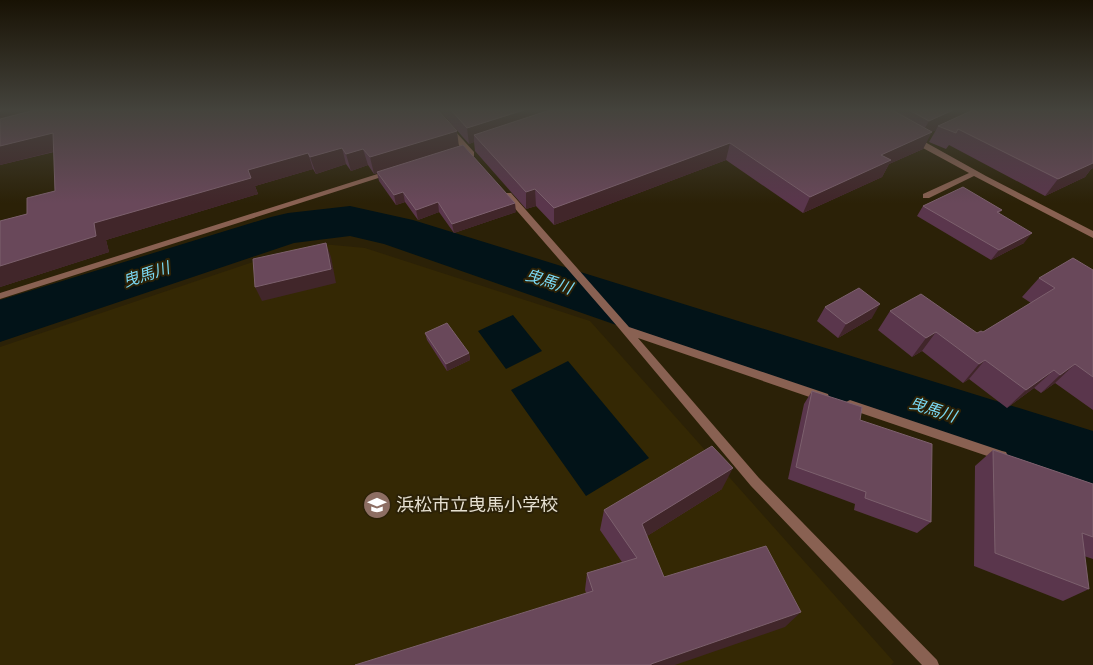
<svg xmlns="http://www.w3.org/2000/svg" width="1093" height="665" viewBox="0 0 1093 665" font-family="Rubik,'Noto Sans JP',sans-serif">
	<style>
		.built { fill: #342804 }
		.water { fill: #021318 }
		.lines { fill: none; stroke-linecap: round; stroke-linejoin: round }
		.river { fill: #021318; fill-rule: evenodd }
		.street { fill: #896152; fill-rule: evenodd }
		.wall { fill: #5a364c }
		.shaded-wall { fill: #41262a }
		.building { fill: #69485a; stroke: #7c606d }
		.labels { text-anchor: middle; stroke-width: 4; stroke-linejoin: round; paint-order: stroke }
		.water-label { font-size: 16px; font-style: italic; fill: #7ad8f3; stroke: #2b2107 }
		.near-poi-label { font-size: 18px; fill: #e6e0d1; stroke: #2b2107; text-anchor: start }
	</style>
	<rect width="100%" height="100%" fill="#2b2107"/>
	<!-- built -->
	<path class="built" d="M322,244L365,248L590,321L894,662L891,665H0V347L292,249Z"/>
	<!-- water -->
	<path class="water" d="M513,315L542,351L506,369L478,331Z
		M568,361L649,458L586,496L511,390Z"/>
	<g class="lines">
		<!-- river -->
		<path class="river" d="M350,206L413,220L1093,431V491L384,244L350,236L294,243L0,342V300L271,217L288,213Z"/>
		<!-- street -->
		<path class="street" d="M429,110H436L474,152V156H468Z
			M910,137H916L986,176L1093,231V238L974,176L929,198H923V194L969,173L910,141Z
			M387,171H393L394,173L0,299V293Z
			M505,193H511L629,327L828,394L829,397L828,400L824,402L638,338L759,478L937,660L939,665H922L751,486L617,326L505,197Z
			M850,400L1002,451L1006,452L1008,456L1006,460L1002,461L846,408L844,405L846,402Z"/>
	</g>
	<!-- wall -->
	<path class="wall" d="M0,110L459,146L516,212L454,233L439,212L418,220L405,202L396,205L379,181L377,173L374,174L368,165L351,171L346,164L316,174L313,169L255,186L258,194L106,240L109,252L0,287V221L27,214L55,191L54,152L0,165Z
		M439,110H1093V168L1091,169L1085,177L1045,196L949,145L946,149L929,142L936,130L931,132L923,149L889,164L882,177L803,213L726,160L554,225L536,206L526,209L475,151L474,142L469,144Z
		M923,206L1002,210L999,213L1024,243L991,260L917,216Z
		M1093,270V410L1055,383L1041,393L1034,388L1007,408L969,379L963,383L922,351L912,357L878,330L890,311L977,333L983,332L1031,303L1022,297L1039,278Z
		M825,307L872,318L838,338L817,321Z
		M425,333L469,353L470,360L447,371L427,340Z
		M812,391L860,420L931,522L917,533L854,510L855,504L788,479L804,404Z
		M993,450L1093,484V559L1084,556L1089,589L1063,601L974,566L975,466Z
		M722,489L647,536L664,577L785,627L586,593L585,590L587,573L622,562L600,530L604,510Z"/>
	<!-- shaded-wall -->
	<path class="shaded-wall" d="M5,110H82L0,130V112Z
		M524,110H575L474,135V142L469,144L467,128Z
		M953,110H980L938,126L936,130L920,137L929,121Z
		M457,131L459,147L374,174L370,157Z
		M932,132L923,149L889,164L882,177L803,213L810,197L881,155Z
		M53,133L64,149L0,165V146Z
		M730,143L726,160L554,225V208Z
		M342,148L346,164L316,174L310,157Z
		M363,149L368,165L351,171L346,154Z
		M308,153L313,169L255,186L258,194L106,240L109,252L0,287V266L94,223L248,170Z
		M1093,159V168L1091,169L1085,177L1045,196L1058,179Z
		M535,189L536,206L526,209V192Z
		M403,192L405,202L396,205L394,195Z
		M438,202L439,212L418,220L416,210Z
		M515,203L516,212L454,233L452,224Z
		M1032,233L1024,243L991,260L999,250Z
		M326,243L331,257L336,283L262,301L255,287Z
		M880,304L872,318L838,338L846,324Z
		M936,332L922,351L912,357L926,338Z
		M469,353L470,360L447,371L446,364Z
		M985,360L969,379L963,383L979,364Z
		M1075,364L1055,383L1041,393L1060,375Z
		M1054,370L1034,388L1007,408L1026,390Z
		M733,468L722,489L636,543L642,524Z
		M801,612L785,627L675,665H650L651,664Z"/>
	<!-- building -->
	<path class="building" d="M35,110H438L457,131L370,157L363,149L346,154L342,148L310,157L308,153L248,170L251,178L94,223L96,236L0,266V221L27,214V198L55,191L53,133L0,146V119Z
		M451,110H524L467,128Z
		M550,110H892L932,132L881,155L891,160L810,197L730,143L554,208L535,189L526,192L474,135Z
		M909,110H953L929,121Z
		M973,110H1093V163L1058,179L958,129L956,133L938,126Z
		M463,145L515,203L452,224L438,202L416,210L403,192L394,195L377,172Z
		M963,187L1002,210L997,212L1032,233L999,250L923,206Z
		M326,243L331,269L255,287L253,259Z
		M1073,258L1093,270V377L1075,364L1060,375L1054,370L1026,390L985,360L979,364L936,332L926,338L890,311L921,294L977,333L981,331L983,332L1055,288L1039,278Z
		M859,288L880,304L846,324L825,307Z
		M447,323L469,353L446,364L425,333Z
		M812,391L862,407L860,420L932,444L931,522L865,498L866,492L796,467Z
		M712,446L733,468L642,524L664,577L766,546L801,612L651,664V665H355L593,591L587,573L637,558L604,510Z
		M993,450L1093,484V537L1082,533L1089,589L995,553Z"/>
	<!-- sky -->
	<linearGradient id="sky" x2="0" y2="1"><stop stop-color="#181204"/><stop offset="0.54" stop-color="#44433c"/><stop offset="1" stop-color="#44433c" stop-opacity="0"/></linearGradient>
	<rect width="1093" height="203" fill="url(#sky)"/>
	<!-- icons -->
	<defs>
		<g id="school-disc" transform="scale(1.4375)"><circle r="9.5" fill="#8d6e63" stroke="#2b2107"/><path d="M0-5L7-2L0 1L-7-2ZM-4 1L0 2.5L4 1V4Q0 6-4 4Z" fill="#fff"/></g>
	</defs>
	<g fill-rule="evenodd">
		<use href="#school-disc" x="377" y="505"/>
	</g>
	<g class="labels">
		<!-- water labels -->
		<g class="water-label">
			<text transform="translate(146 274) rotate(-18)" y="6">曳馬川</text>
			<text transform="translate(549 281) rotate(18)" y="6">曳馬川</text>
			<text transform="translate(933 409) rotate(18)" y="6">曳馬川</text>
		</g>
		<!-- near-poi labels -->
		<g class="near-poi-label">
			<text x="396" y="511">浜松市立曳馬小学校</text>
		</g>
	</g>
</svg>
